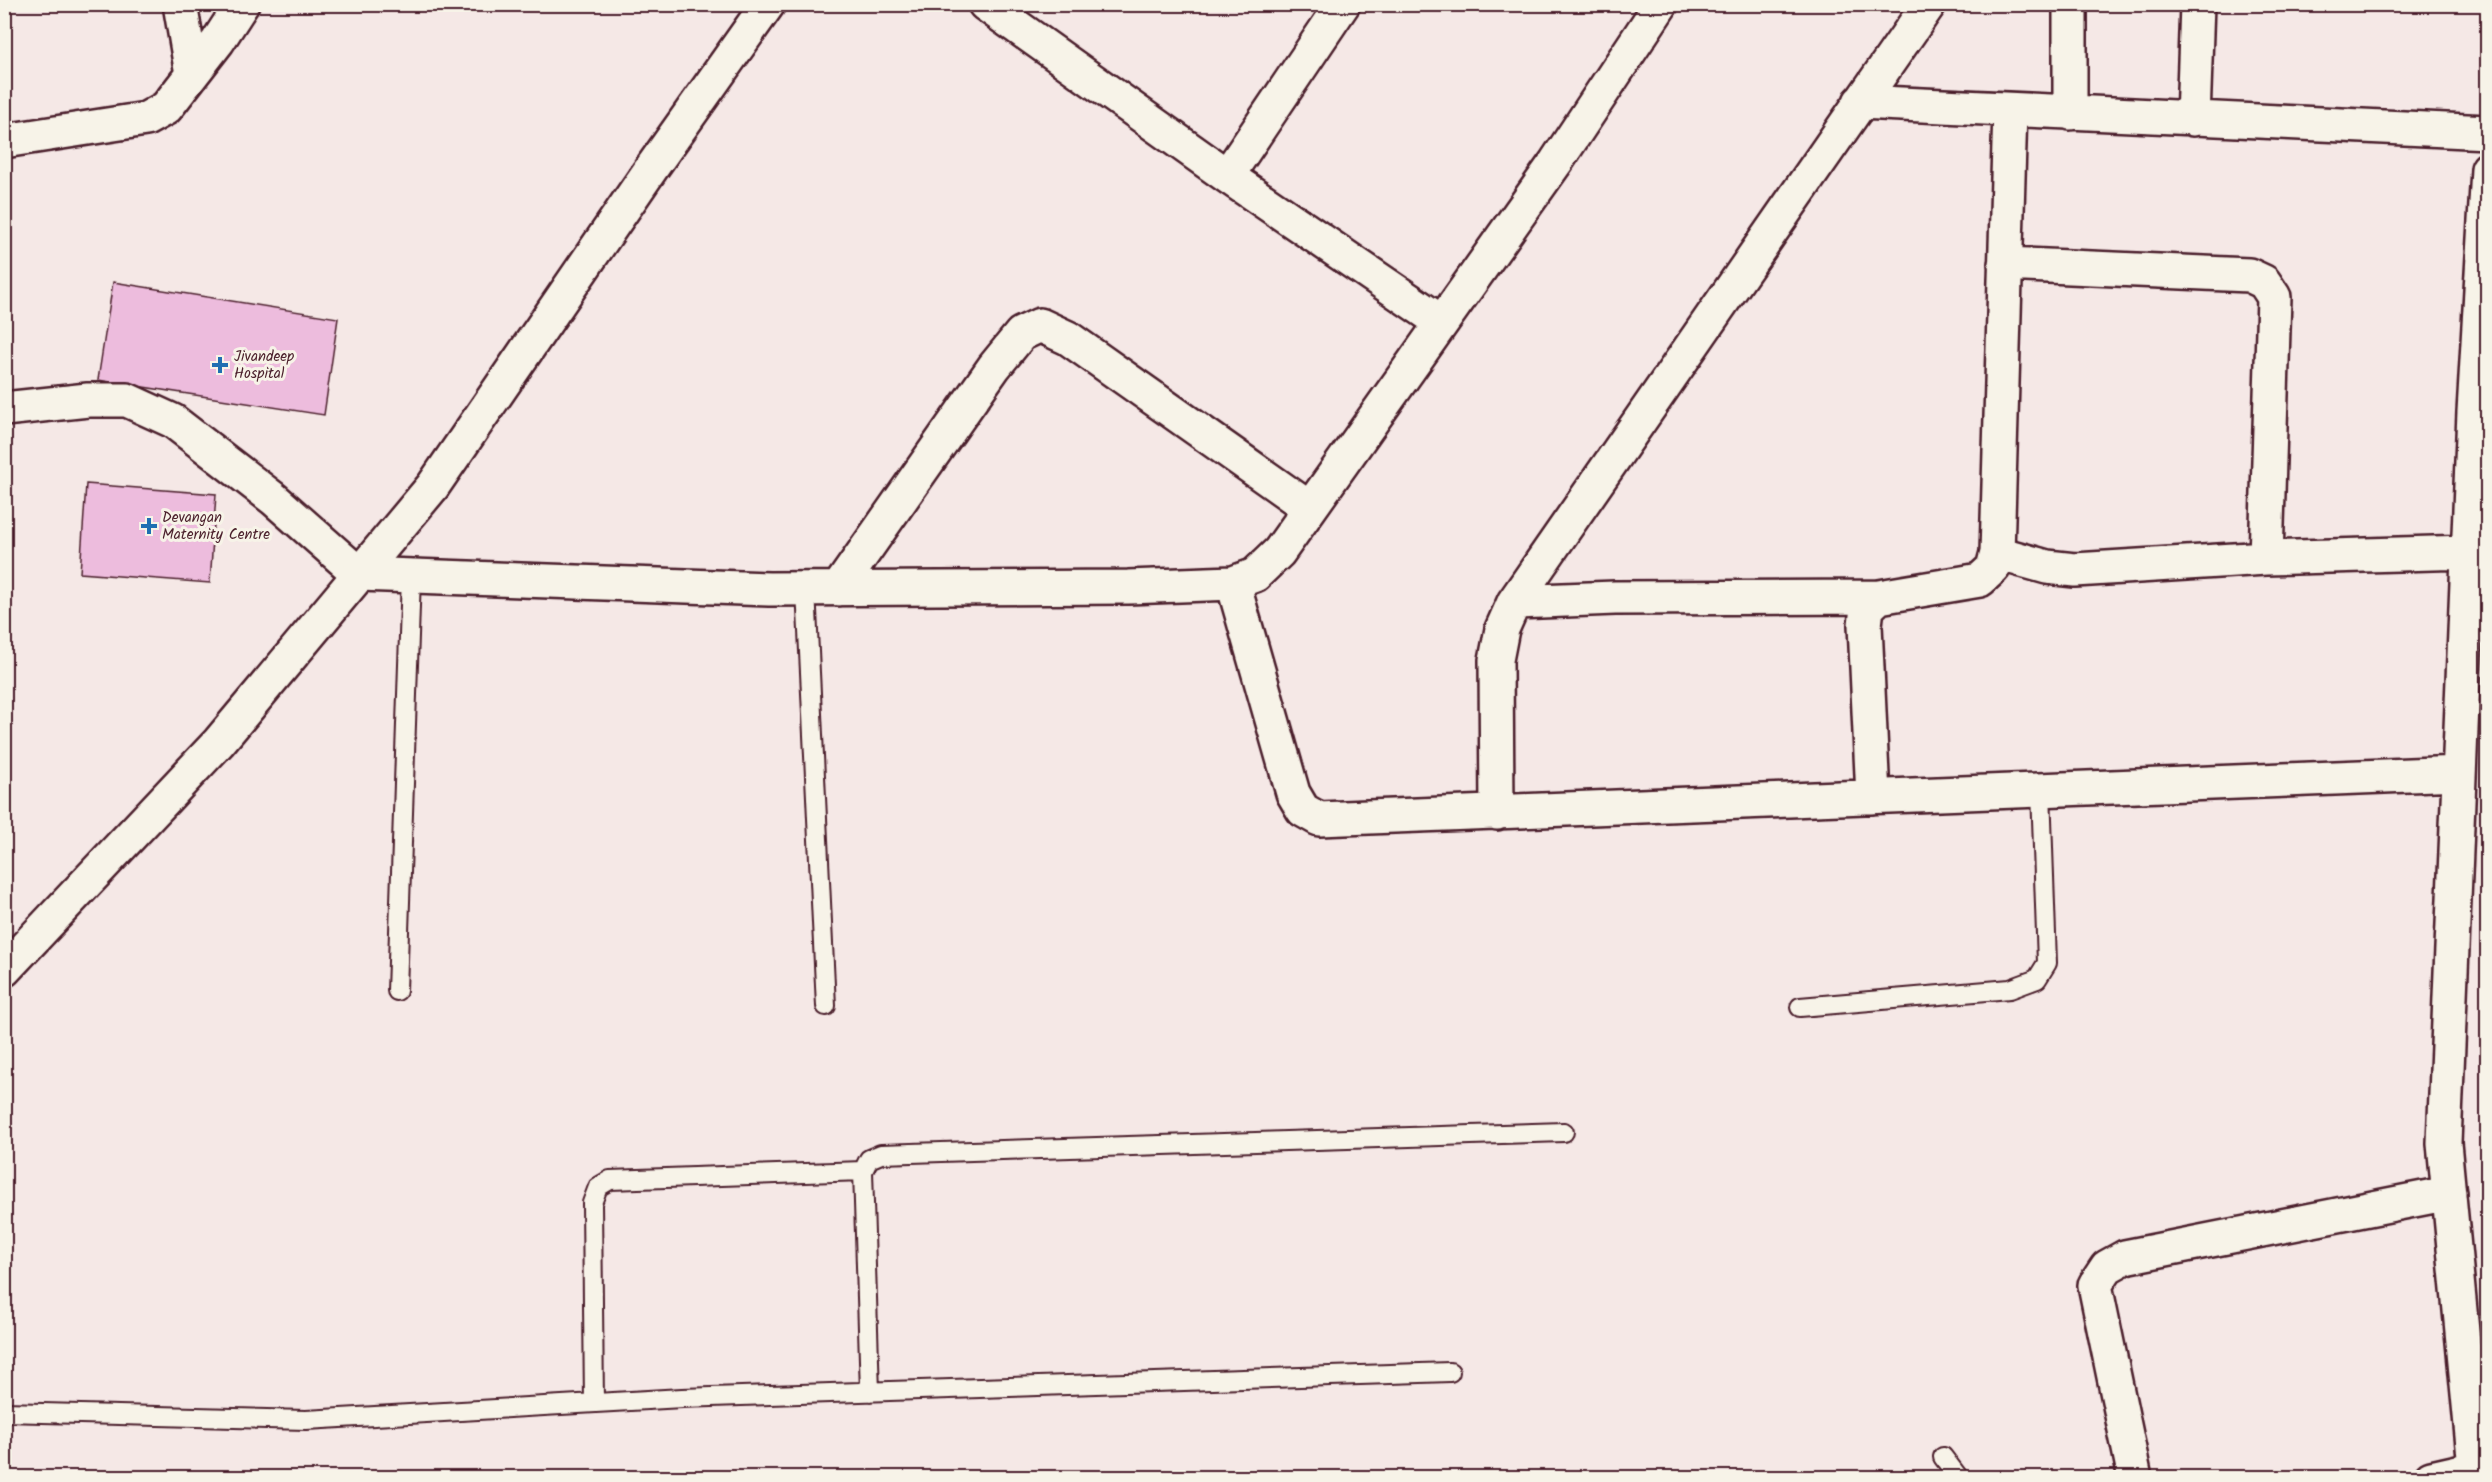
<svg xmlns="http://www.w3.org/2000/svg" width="2492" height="1482" viewBox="0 0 2492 1482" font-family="Kalam,sans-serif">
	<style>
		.building { fill: #edbcdd; stroke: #4a1f2b; stroke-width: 1.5 }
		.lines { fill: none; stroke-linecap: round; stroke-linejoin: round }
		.service-casing { stroke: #4a1f2b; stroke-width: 22 }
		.minor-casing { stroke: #4a1f2b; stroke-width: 38 }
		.trunk-casing { stroke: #4a1f2b; stroke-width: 38 }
		.service { stroke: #f7f3e8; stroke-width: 18 }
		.minor { stroke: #f7f3e8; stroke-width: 33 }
		.trunk { stroke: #f7f3e8; stroke-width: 33 }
		.poi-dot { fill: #1f6fb2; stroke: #f7f3e8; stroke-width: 2 }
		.labels { text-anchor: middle; stroke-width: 6; stroke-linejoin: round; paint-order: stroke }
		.poi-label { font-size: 15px; fill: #4a1f2b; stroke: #f7f3e8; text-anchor: start }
	</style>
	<rect width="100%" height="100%" fill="#f5e8e6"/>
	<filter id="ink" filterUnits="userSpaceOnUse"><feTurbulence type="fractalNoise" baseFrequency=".0167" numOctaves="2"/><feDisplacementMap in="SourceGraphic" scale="12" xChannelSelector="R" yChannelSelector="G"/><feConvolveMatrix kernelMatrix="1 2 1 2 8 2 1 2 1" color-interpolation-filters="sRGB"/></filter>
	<g filter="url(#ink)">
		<!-- building -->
		<path class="building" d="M113,282L338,318L324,415L98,380Z
			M86,484L216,494L210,583L80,573Z"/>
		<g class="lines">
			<!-- service casing -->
			<g class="service-casing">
				<path id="service" d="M806,589L826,1006
					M397,991L411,576
					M1800,1007L2010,989L2037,979L2047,963L2041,790
					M870,1392L863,1171L869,1159L881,1154L1564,1132
					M594,1403L592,1203L598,1187L610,1180L863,1171
					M4,1412L306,1420L682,1398L1450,1372
					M1943,1457L1959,1478"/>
			</g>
			<!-- minor casing -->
			<g class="minor-casing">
				<path id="minor" d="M180,4L192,74
					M985,4L1227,176L1441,322
					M1860,102L2488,132
					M2070,113V4
					M2193,119L2197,4
					M4,141L146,119L166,108L218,41L242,4
					M1227,176L1343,4
					M2005,264L2249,275L2264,282L2274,297L2266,558
					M4,409L88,400H127L173,421L274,499L359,574L769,589L1128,587L1233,583L1255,575L1279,552L1556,162L1661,4
					M1997,553L2047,567L2075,570L2266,558L2468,552
					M1233,583L1293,793L1303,810L1319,819L2459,773
					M838,589L994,367L1021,334L1040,325L1068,338L1309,508
					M1514,602L1615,598L1879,597
					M1873,797L1865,625L1867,608L1879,597L1980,580L1993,568L1997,553L2010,110
					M1497,813L1496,660L1502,629L1514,602L1929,4
					M2135,1478L2095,1285L2107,1267L2125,1257L2449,1193
					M2431,1478L2475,1468
					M2476,1478L2444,1143L2474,412L2488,169"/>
			</g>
			<!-- trunk casing -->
			<g class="trunk-casing">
				<path id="trunk" d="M4,970L219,742L433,486L653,166L768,4"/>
			</g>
			<!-- service -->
			<use href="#service" class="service"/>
			<!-- minor -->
			<use href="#minor" class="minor"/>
			<!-- trunk -->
			<use href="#trunk" class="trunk"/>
		</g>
	</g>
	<!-- markers -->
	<g class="poi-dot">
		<path d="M217 356h6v6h6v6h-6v6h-6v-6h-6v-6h6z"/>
		<path d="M146 517h6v6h6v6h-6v6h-6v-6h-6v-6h6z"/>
	</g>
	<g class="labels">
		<!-- poi labels -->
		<g class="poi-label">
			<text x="234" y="361">Jivandeep<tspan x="234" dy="17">Hospital</tspan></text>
			<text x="162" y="522">Devangan<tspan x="162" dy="17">Maternity Centre</tspan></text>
		</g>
	</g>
	<!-- margin -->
	<rect width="2492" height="1482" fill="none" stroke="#f7f3e8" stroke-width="24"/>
	<rect x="12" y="12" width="2468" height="1458" fill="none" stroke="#4a1f2b" stroke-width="2" filter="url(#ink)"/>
</svg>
